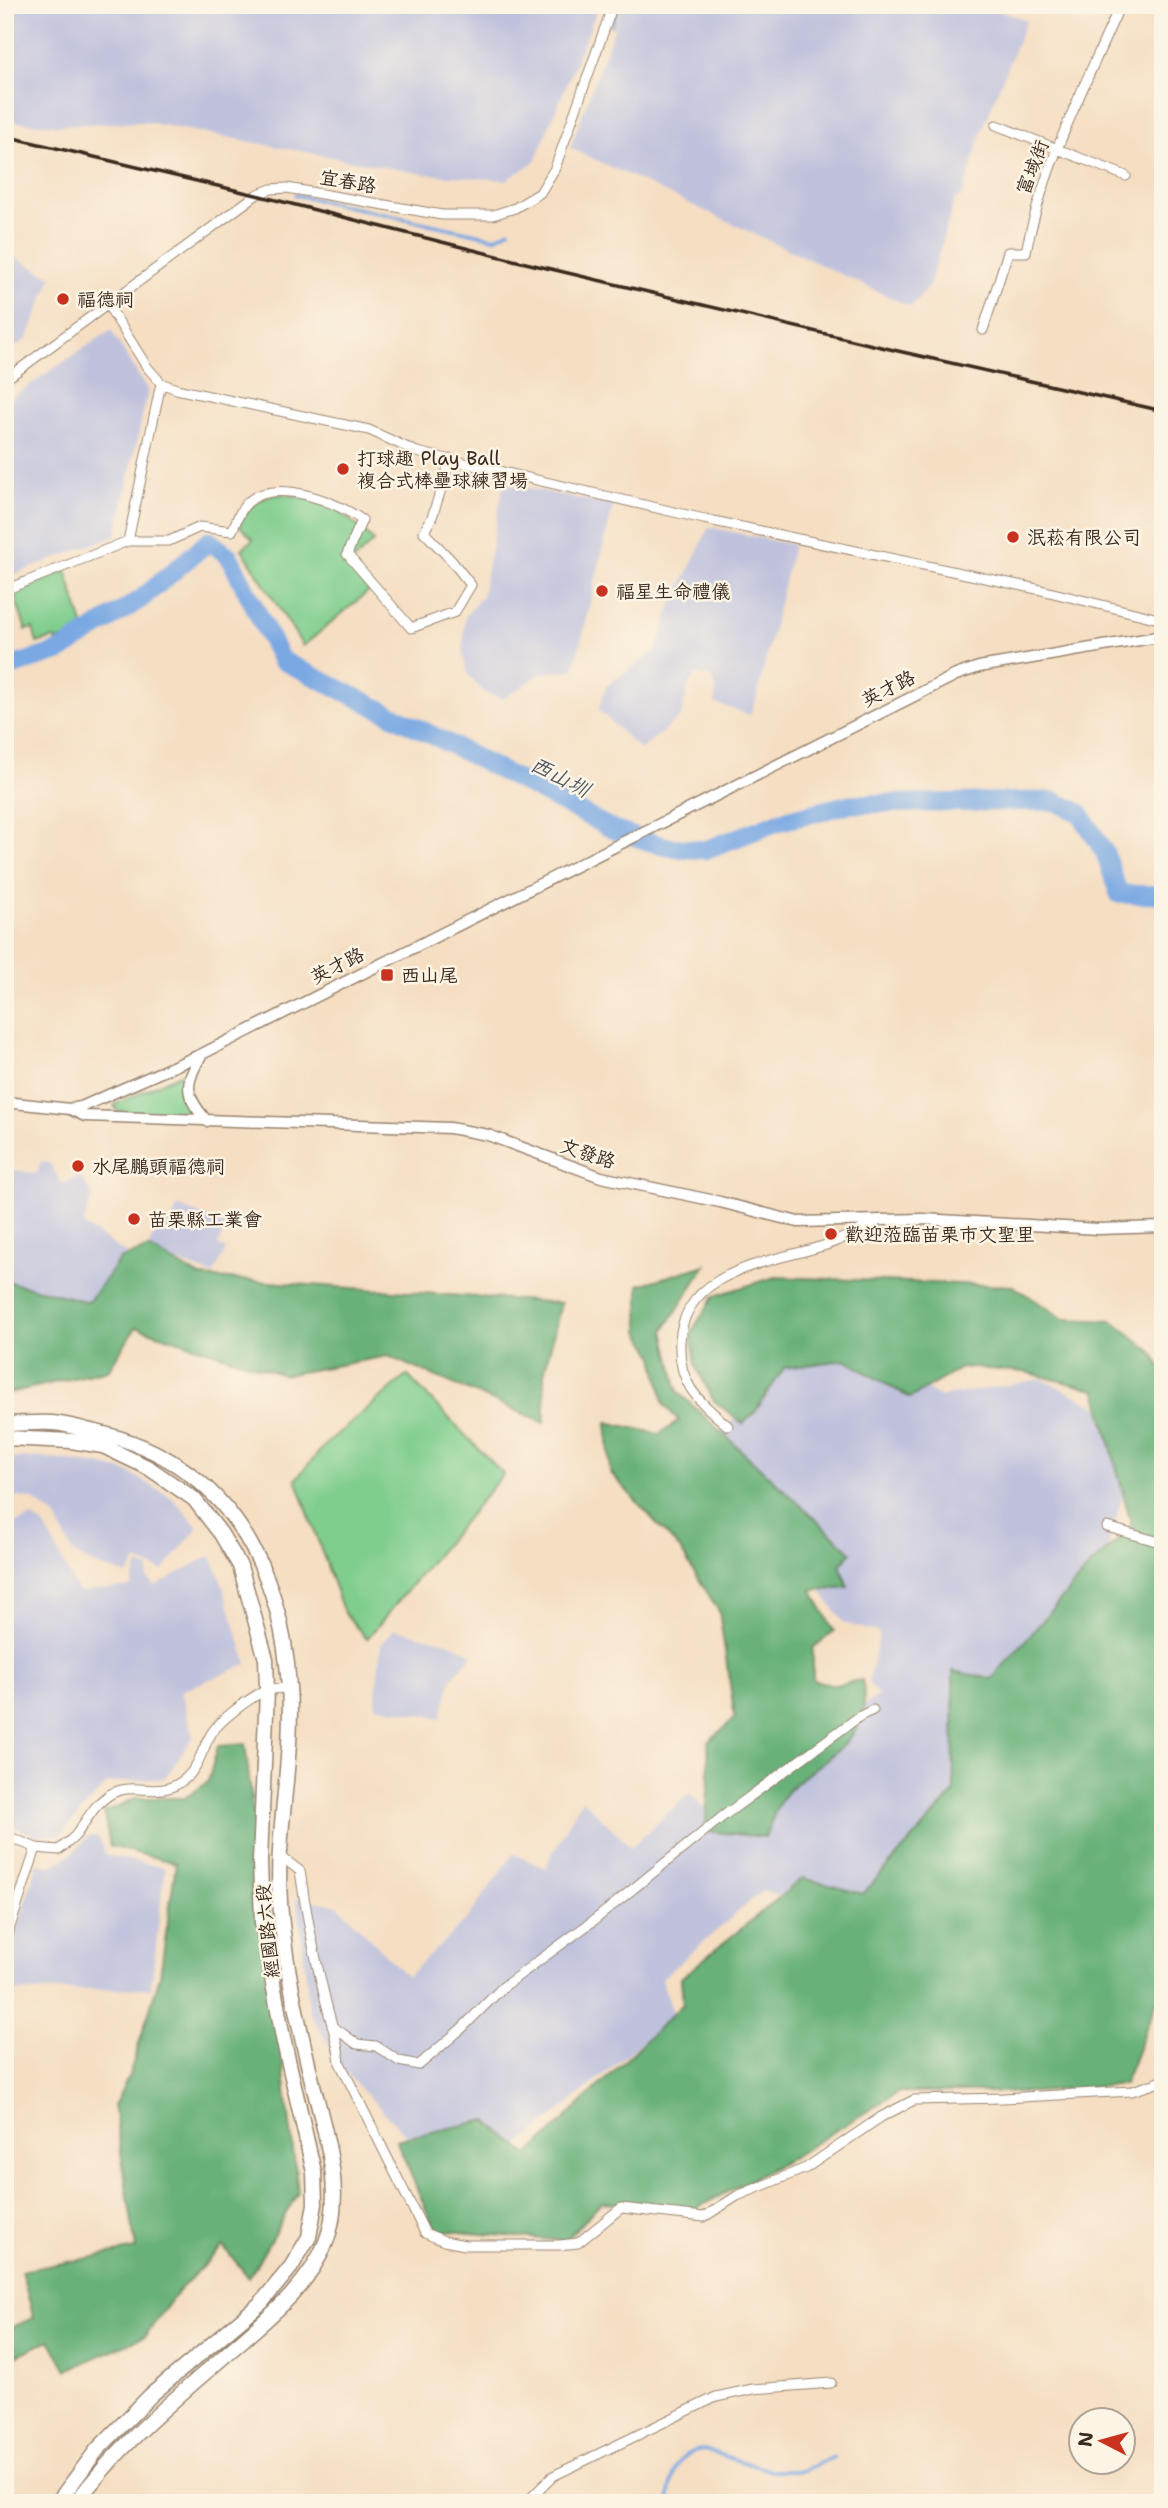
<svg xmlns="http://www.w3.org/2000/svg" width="1168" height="2508" viewBox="0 0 1168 2508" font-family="'Shantell Sans','LXGW WenKai TC',sans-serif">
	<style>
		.industrial { fill: #c0c2dd }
		.green { fill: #80ce8e; stroke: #5e7c56; stroke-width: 2 }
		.forest { fill: #68b179; stroke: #526e4c; stroke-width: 2 }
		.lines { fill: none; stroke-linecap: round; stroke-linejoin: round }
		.stream { stroke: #79a8e3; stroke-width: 3.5 }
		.river { stroke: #79a8e3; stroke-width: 19 }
		.minor-casing { stroke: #988470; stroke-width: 11 }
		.tertiary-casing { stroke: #988470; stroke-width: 13 }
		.primary-casing { stroke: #988470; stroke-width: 17 }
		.minor { stroke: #fff; stroke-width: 9 }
		.tertiary { stroke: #fff; stroke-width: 10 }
		.primary { stroke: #fff; stroke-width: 14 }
		.rail { stroke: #3b2a1e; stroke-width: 3.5 }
		.poi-dot { fill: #c8321e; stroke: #fcf5e5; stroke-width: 2.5 }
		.labels { text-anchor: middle; stroke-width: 5; stroke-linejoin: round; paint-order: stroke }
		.street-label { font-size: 19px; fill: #3b2a1e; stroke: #fcf5e5 }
		.poi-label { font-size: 19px; fill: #3b2a1e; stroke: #fcf5e5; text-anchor: start }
		.water-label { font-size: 21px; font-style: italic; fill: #515663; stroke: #fcf5e5 }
	</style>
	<rect width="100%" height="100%" fill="#fcf5e5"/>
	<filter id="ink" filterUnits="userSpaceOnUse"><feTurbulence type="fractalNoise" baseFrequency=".0143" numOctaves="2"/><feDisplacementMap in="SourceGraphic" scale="14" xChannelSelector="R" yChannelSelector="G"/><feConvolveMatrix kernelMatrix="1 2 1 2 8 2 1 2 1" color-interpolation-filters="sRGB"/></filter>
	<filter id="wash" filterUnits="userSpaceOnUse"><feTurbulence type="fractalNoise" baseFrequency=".00686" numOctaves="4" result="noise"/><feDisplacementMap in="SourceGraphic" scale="28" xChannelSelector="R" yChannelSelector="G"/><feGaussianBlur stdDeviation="1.57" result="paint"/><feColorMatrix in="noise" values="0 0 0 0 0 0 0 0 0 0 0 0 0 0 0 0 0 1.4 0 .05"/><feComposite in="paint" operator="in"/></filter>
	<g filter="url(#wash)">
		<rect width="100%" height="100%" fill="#f5dec2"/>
		<!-- industrial -->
		<path class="industrial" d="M5,5H599L535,161L507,180L423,174L145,122L55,125L5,121Z
			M623,5H982L1026,20L983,128L962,197L955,198L929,286L911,307L570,148Z
			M5,252L52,277L27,339L5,353Z
			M111,330L148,391L116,535L5,578V402Z
			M504,483L613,506L574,670L542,673L503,699L485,693L475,683L468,674L463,655L465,617L482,596Z
			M709,527L793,545L757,696L750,715L715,703L716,687L712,678L697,674L689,683L681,716L640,750L599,710L606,686L656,651L670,609Z
			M41,1161L49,1163L62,1184L80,1176L93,1196L83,1225L133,1258L92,1307L5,1290V1168L37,1174Z
			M178,1206L225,1226L218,1245L226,1250L213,1275L147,1251L159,1222L169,1226Z
			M783,1352H858L940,1397L1042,1379L1107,1411L1129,1474L1105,1557L967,1804L855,1925L763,1890L661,1979L674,2015L502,2160L416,2145L345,2072L310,2013L297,1897L339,1906L407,1977L467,1919L513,1854L545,1868L582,1799L631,1847L690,1793L729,1833L796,1762L878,1695L868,1682L880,1633L844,1623L715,1444Z
			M5,1458H45L99,1465L128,1472L172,1498L198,1527L163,1571L136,1561L128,1575L92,1564L73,1553L55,1516L32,1499L5,1495Z
			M32,1517L45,1526L78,1592L131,1587L138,1565L149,1569L147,1578L155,1586L210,1556L219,1574L247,1664L181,1691L193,1737L165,1778L107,1783L61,1834L36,1836L5,1823V1527Z
			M394,1629L451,1643L473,1654L452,1678L441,1718L375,1706L381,1645Z
			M88,1836H97L106,1855L165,1868L151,1988L5,1992V1964L38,1864L51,1866L73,1853Z"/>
		<!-- green -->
		<path class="green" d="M279,494L305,497L340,511L374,541L350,564L370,590L303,646L242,549L253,539L240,526C247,505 259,498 279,494Z
			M66,571L85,631L56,641L54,638L37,643L33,628L26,630L13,591Z
			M188,1070C180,1087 183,1099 195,1113L192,1116L117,1111L114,1105Z
			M407,1375L503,1474L367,1639L344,1613L296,1479L327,1443Z"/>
		<!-- forest -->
		<path class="forest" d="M149,1248L201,1277L561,1303L544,1374L545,1423L388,1356L284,1375L136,1327L108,1370L5,1394V1281L88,1302L120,1259Z
			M706,1265L664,1330L678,1392L851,1552L840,1565L848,1587L812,1590L834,1631L813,1648V1680L835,1685L862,1680C877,1741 819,1757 786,1793C776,1804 771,1824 765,1837L705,1831L709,1778L708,1742L735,1718L719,1611L679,1548L610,1472L607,1422L659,1434L679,1421L664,1404L654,1356L639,1331V1285Z
			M775,1277L1013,1286L1064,1319L1113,1321L1152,1352L1163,1372V2003L1156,2002L1124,2084L1036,2092H899L784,2162L695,2209L601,2202L565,2241L435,2230L396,2140L486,2120L528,2155L683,2004L681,1978L803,1878L863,1894L954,1793L953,1671L992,1679L1090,1566L1132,1527L1096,1390L1025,1372L963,1367L910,1398L845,1360L784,1368L755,1412L743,1424L713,1400L696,1366L691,1333L714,1296Z
			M245,1744L298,2192L249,2278L223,2246L179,2290L145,2336L67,2370L50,2340L5,2361V2330L34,2318L21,2271L136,2249L114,2106L130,2073L160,1976L176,1863L110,1846L104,1813L136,1798H185L208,1782L218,1746Z"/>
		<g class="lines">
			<!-- stream -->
			<path class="stream" d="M612,26L619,5
				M295,195L495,238L509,230
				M669,2503C671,2480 676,2449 704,2450L772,2471H802L834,2457"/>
			<!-- river -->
			<path class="river" d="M5,668L60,651L141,599L209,541L229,556L281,660L440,739L614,830L666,847L705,850L778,822L850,804L1054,801L1080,813L1105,853L1119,894L1163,895"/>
		</g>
	</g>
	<g filter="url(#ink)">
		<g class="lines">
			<!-- minor casing -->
			<g class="minor-casing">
				<path id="minor" d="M996,125L1126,176
					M108,305L147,367L161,383L176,389L369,430L417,452L704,519L1037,589L1163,620
					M983,330L1008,252H1026C1043,166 1085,86 1120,5
					M5,380L256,195L271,189L287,188L442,215H493L515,208L540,193L555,168L613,5
					M128,541L161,383
					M5,590L128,541H169L200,527L232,531C236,522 240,509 248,502C276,478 336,501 362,520L347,554L411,628L455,612L471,585L451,560L424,532L432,517L451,459
					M728,1426C698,1400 678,1385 680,1342C683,1270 768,1263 823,1246C842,1240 860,1230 877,1222
					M1107,1527L1156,1541L1163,1540
					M5,1835L36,1848L59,1850C65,1844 74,1839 78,1832C88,1818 95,1804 109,1795C135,1779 159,1802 186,1778C198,1768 202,1750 210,1736C217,1722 252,1695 268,1690C274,1688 283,1689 289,1688
					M279,1855L300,1871C306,1913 314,1953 324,1994C329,2018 338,2039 340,2063L425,2233L444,2241L465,2245H559L578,2243L621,2208L704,2217L737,2196L806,2168L881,2117L914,2100L1004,2098L1132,2091L1163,2081
					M5,1942L36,1848
					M332,2026L357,2044L376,2046L399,2061L419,2065L461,2029L503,1987L597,1918L722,1817L860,1716L873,1710
					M5,2218L6,2219
					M526,2503L553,2476L716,2397L753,2389L831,2383"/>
			</g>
			<!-- tertiary casing -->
			<g class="tertiary-casing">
				<path id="tertiary" d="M202,1054C184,1084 184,1095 207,1121
					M5,1102L70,1109L85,1116L450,1128L488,1135L601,1177L720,1202L798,1222L923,1219L1098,1229L1163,1227
					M70,1109L81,1107L202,1054L956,675L979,667L1163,636"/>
			</g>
			<!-- primary casing -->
			<g class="primary-casing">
				<path id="primary" d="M5,1424C21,1424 38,1422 53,1423C64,1424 76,1427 87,1430C220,1456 281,1558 289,1687C293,1741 283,1797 280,1851C278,1879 280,1912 284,1940C289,1983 299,2026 309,2068C321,2122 347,2187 326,2242C307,2291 259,2325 222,2358C170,2403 117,2447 76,2503
					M5,1438L71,1441L103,1446L149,1468L194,1499L221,1534L240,1566L266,1659L267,1690L260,1861L262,1923L283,2038L314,2172L315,2204L309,2237L291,2267L261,2303L151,2395L97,2450L57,2503"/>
			</g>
			<!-- minor -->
			<use href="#minor" class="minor"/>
			<!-- tertiary -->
			<use href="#tertiary" class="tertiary"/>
			<!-- primary -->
			<use href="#primary" class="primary"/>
			<!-- rail -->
			<path class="rail" d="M5,136L256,195L517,261L898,351L1163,411"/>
		</g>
	</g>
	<!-- markers -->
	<g class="poi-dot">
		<circle cx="63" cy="299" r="7"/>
		<circle cx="343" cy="469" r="7"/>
		<circle cx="1013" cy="537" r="7"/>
		<circle cx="602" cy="591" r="7"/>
		<rect x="380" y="968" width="14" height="14" rx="3.5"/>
		<circle cx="78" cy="1166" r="7"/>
		<circle cx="134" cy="1219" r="7"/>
		<circle cx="831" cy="1234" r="7"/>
	</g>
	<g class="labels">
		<!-- street labels -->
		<g class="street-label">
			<text transform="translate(1032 167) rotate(-69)" y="7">富域街</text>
			<text transform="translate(348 181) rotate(10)" y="7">宜春路</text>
			<text transform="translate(888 688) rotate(-27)" y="7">英才路</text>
			<text transform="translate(337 965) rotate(-27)" y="7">英才路</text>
			<text transform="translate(588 1153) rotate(18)" y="7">文發路</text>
			<text transform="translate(267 1931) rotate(-96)" y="7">經國路六段</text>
		</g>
		<!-- poi labels -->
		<g class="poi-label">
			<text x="77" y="306">福德祠</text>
			<text x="357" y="465">打球趣 Play Ball<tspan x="357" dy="22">複合式棒壘球練習場</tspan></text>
			<text x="1027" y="544">泯菘有限公司</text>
			<text x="616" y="598">福星生命禮儀</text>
			<text x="401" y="982">西山尾</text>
			<text x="92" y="1173">水尾鵬頭福德祠</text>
			<text x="148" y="1226">苗栗縣工業會</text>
			<text x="845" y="1241">歡迎蒞臨苗栗市文聖里</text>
		</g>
		<!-- water labels -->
		<g class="water-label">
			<text transform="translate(560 777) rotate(27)" y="7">西山圳</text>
		</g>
	</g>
	<!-- margin -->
	<rect width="1168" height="2508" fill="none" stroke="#fcf5e5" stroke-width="28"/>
	<!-- north arrow -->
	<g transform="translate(1102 2441) rotate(276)"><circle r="33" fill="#fcf5e5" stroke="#afa495" stroke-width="2"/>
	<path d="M0-5L12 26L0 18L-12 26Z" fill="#c8321e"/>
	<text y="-10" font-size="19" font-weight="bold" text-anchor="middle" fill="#3b2a1e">N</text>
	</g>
</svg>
